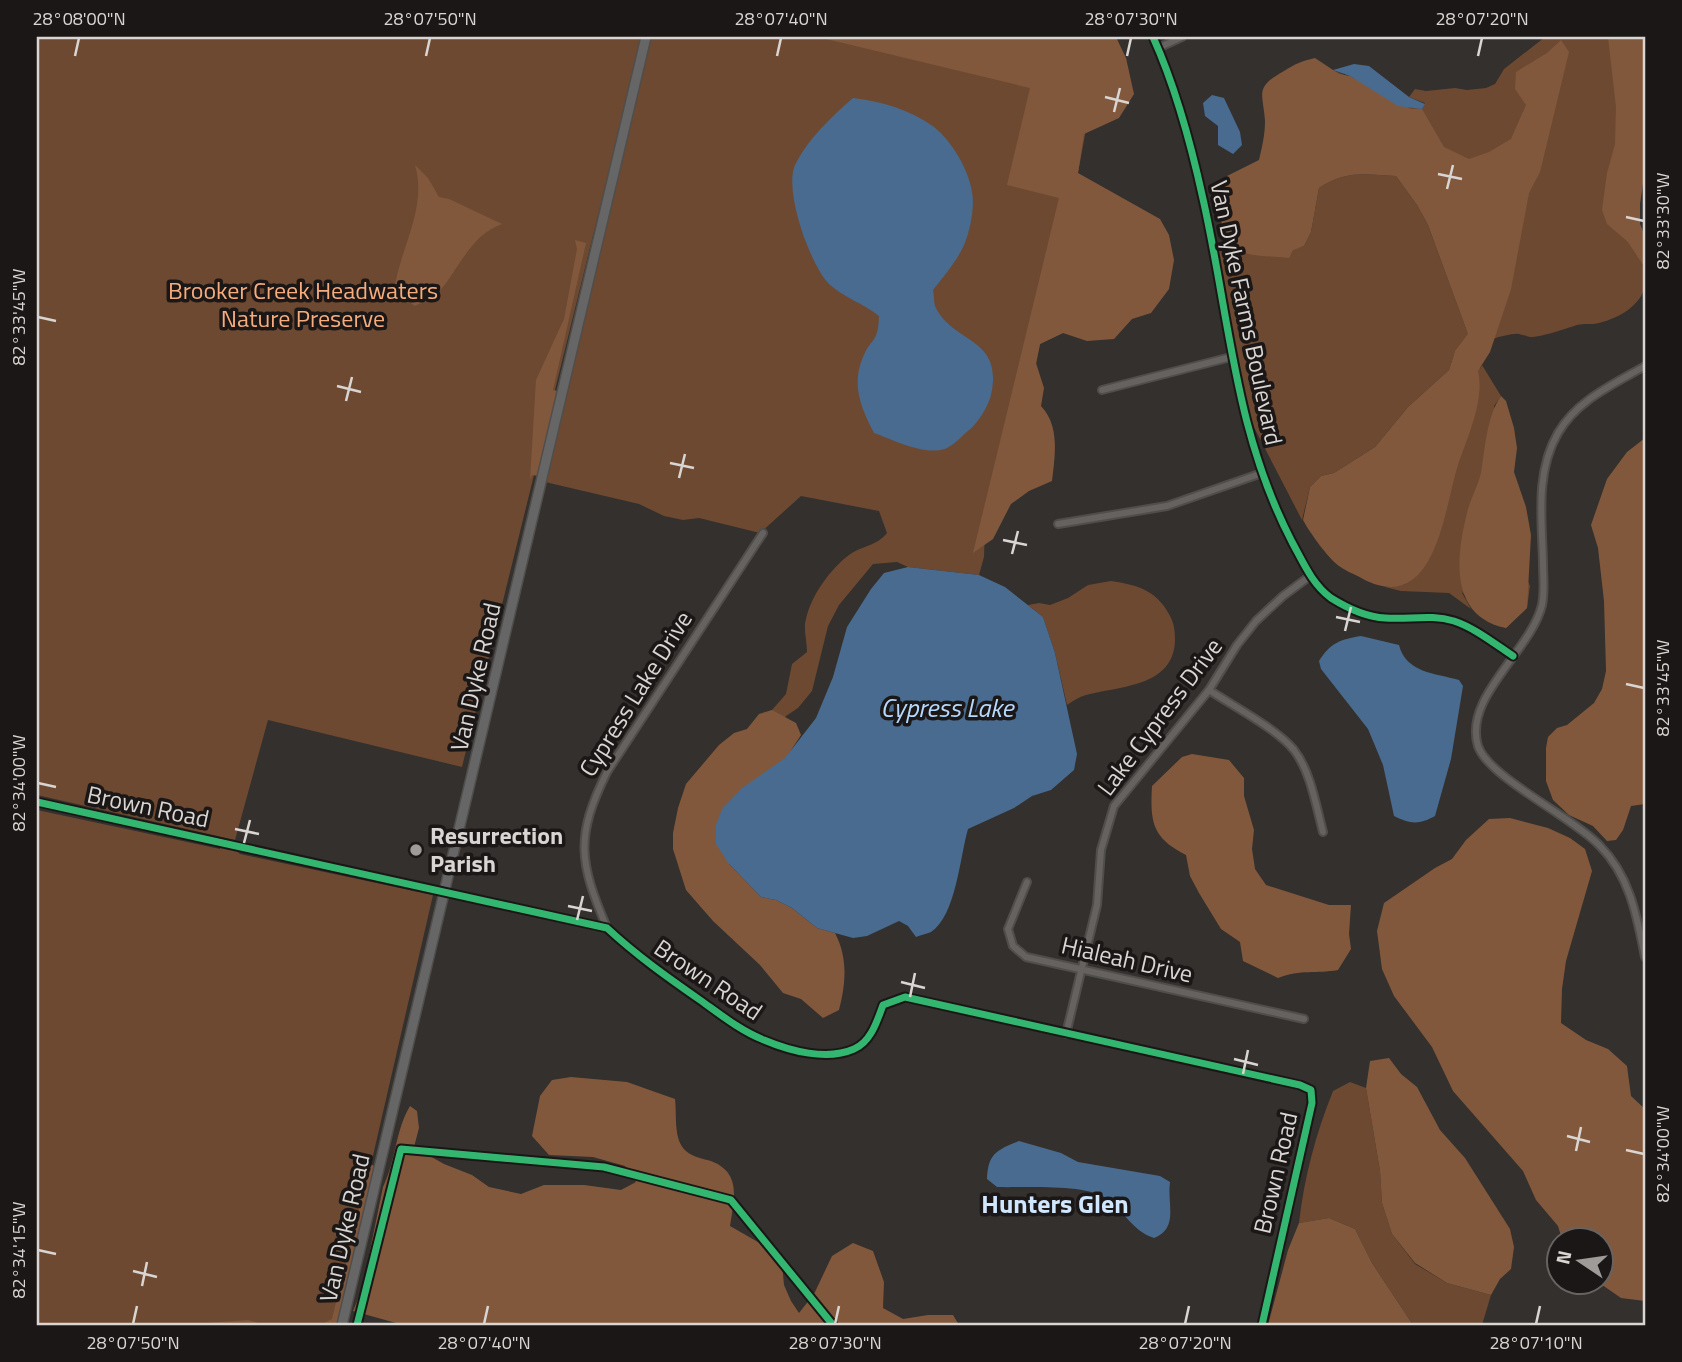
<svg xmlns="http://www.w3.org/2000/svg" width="1682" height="1362" viewBox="0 0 1682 1362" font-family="'Titillium Web',sans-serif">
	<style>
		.green { fill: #6d4931 }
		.forest { fill: #82583d }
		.water { fill: #496b8f }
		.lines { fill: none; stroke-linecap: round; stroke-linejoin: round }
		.minor-casing { stroke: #504e4b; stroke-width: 10 }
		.tertiary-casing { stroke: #504e4b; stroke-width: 10 }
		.secondary-casing { stroke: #504e4b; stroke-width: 12 }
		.minor { stroke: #656260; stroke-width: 6 }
		.tertiary { stroke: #656260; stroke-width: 7 }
		.secondary { stroke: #676667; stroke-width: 9 }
		.cycleway-casing { stroke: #1a1716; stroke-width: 11 }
		.cycleway { stroke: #33b770; stroke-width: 7 }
		.ticks { fill: none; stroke: #d9d5d2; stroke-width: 2.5 }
		.poi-dot { fill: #9f9b98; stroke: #1a1716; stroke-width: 2.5 }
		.labels { text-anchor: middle; stroke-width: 7; stroke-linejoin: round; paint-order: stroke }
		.park-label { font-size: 24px; fill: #f6ac7d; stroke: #1a1716 }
		.street-label { font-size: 24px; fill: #d9d5d2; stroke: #1a1716 }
		.poi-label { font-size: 24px; font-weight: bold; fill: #d9d5d2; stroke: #1a1716; text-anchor: start }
		.water-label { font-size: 26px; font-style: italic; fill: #b6d9ff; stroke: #1a1716 }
		.neighbourhood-label { font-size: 26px; font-weight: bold; fill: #d1e7ff; stroke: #1a1716 }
		.neatline { fill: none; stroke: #d9d5d2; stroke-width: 2.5 }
		.ticks-label { font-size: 18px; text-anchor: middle; fill: #d9d5d2 }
	</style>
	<rect width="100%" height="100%" fill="#33302d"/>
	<!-- green -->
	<path class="green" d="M37,37H642L462,767L268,720L235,840L37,795Z
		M651,37H1103L1078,173L1063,333L1040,344L1012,490L985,532L984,557L979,575L908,567L897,562L873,564L839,605L828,626L812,691L798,708L786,716L764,747L712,910L763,715L772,710L786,694L792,664L807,652C807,641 803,628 806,619C811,596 830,569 849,555C861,546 877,546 887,533L879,511L801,496L760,533L699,518L683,520L664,516L639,504L545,482Z
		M1545,37H1645L1640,133L1639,258C1660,291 1629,316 1599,323C1592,325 1584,323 1577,325C1565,329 1542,337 1530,337C1529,337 1520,334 1519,334C1514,333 1498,337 1493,339C1485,343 1482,361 1480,369L1482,365L1501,396L1494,406L1524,572L1530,586L1527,608L1506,628L1488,619L1461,591L1471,609L1449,593L1401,591L1385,587L1405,584L1455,351L1449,370L1408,407L1375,447L1334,473L1321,476L1310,487L1302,520L1245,410L1216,247C1239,243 1232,251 1248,253C1261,256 1291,250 1304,246L1311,232L1319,188C1346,170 1365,174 1396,176L1417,205L1428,225L1467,331L1468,313L1407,170L1265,167L1333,70L1422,109L1425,103L1409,97L1415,89L1426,91L1455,88L1467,90L1486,88L1495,84L1504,69Z
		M1111,581C1137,585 1156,590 1169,614C1174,623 1175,630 1175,640C1174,687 1120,686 1086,695C1079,697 1073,701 1067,705L1055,653L1043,617L1028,605L1039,603L1050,605L1068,598L1088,585Z
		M37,810L220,849L221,846L235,849L240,854L433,895L334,1325H37Z
		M1350,1082L1366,1088L1380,1171L1382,1203L1392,1234L1415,1264L1447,1283L1491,1295L1482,1325H1413L1372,1263L1355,1229L1329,1218L1299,1223C1304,1178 1316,1133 1333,1091Z"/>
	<!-- forest -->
	<path class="forest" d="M818,37H1116L1126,58L1134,94L1119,118L1084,134L1078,173L1160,219L1169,235L1174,260L1169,289L1151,313L1132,319L1114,339L1087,341L1063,333L1040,344L1036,363L1044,388L1041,406C1060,426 1055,455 1052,481L1029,491L1011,504L993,539L973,553L1059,198L1007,185L1030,88Z
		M1608,37H1645V153L1643,159L1644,177L1640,204V224L1645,236V268L1628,242L1607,224L1602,210L1607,173L1615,144L1616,107Z
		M1561,40L1569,52L1540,172L1529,193L1511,289L1490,352L1478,371C1485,400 1467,438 1458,465C1444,508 1436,617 1363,579C1355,574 1347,572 1339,566C1328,558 1310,533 1303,520L1310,487L1321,476L1334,473L1375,447L1408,407L1449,370L1455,351L1468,334L1428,225L1417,205L1396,176C1365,174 1346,170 1319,188L1311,232L1304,246L1293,250L1289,258C1275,256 1257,257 1245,253C1220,242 1218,210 1217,186L1227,176L1259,160C1262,147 1265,135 1265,121C1263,92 1254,88 1284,71C1295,64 1302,61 1315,58L1339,74L1350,76L1411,109H1422L1444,147L1469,159L1489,152L1511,139L1526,105L1515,89L1516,72L1547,53Z
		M415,165L428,178L439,197L449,199L502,224C469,235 458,273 435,296C430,300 421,303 415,306L394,292C399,249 428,209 415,165Z
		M575,240L586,243L553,390L558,391L538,476L532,475L530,480L536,380L564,319L577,249Z
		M1501,396L1506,401L1514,428L1517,448L1514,472L1526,507L1531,535L1527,608L1506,628C1449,616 1456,557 1467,513C1470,500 1478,486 1481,473C1485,449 1487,415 1501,396Z
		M1645,438V804L1631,806L1623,830L1616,840L1607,841L1593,826L1569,815L1553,800L1546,781V748L1548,737L1557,728L1567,725L1594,703L1602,689L1606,671L1604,601L1598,548L1591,525L1607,479L1627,452Z
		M772,710L796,723L801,735L786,758L766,773L729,864L761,897L776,900L792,908L817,928L835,933C848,958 846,983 839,1010L823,1018L801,999L783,993L760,965L713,921L686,890L673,849V833L678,808L686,784L719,745L734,733L747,729L759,714Z
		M1192,754L1229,760L1244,778V796L1254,830L1252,849L1255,869L1266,885L1329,905H1351L1349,934L1351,949L1338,970C1316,974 1301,969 1278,978L1243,961L1240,942L1221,929L1199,893L1190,876L1186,855C1152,838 1150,822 1152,786L1182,757Z
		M1510,818L1548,828L1570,838L1585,849L1592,871L1566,961L1562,989L1561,1023L1586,1040L1608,1049L1627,1066L1631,1096L1645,1109V1301L1621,1298L1598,1282H1602V1240L1562,1239L1558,1226L1536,1200L1523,1171L1453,1091L1432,1047L1394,996L1382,969L1377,931L1384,903L1435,868L1452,859L1466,840L1489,819Z
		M1389,1058L1401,1074L1417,1087L1440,1130L1465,1158L1510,1229L1514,1247L1511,1269L1500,1279L1491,1295L1447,1283L1415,1263L1392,1234L1382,1203L1380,1171L1366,1088L1370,1061Z
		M571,1077L627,1082L675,1099C677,1115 673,1140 686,1151C692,1157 704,1159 711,1161C742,1173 734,1199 730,1226L770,1249L782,1263L784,1285L791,1301L799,1313L814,1294L832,1256L853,1243L873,1251L884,1282L883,1308L903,1319L928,1315H953L959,1325H438L396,1323L353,1311L362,1289L383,1187C396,1161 395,1131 410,1106L417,1111L419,1128L414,1147L444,1164L472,1175L489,1187L521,1194L544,1185H584L621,1190L636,1182L625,1166L593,1157L549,1155L532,1136L540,1096L552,1080Z
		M370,1163L375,1167L337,1325H320L332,1319Z
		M1329,1218L1355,1229L1372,1263L1413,1325H1268L1288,1250L1299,1223Z
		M248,1320L265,1325H190L192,1324Z"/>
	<!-- water -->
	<path class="water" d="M1354,64L1369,66L1409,97L1425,104L1422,109L1398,106L1350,76L1333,70Z
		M1212,95L1224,98L1240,132L1242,145L1233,154L1218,145V126L1205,116L1203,103Z
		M853,98C881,101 911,110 934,127C951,140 969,170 972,192C975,207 970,231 964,245C957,261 944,276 933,290C934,294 934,302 935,306C952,344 1004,336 991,395C988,407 978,423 968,431C962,436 954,445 947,448C926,457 894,440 874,433C861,408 851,385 863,357C872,336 878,344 879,316C863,303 844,298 829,284C810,265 782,187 796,163C809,138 832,116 853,98Z
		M908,567L979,575L1005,587L1043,617L1055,653L1077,754L1074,770L1051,790L1032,796L1014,808L968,829C960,856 956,916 931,932C927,934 920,935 916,937L908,926L899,921L867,936L853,938L817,928L792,908L776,900L761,897L729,864L716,844V825L722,809L742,788L785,758L816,718L833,677L847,627L871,589L884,573Z
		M1361,636L1399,645C1406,673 1435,673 1459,680L1463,686L1451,759L1435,816C1419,825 1410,824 1394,816L1383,765L1368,729L1321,669L1319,661C1330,643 1341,639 1361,636Z
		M1019,1141L1061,1153L1078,1162L1160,1176L1170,1182C1167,1205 1179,1228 1154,1238C1133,1231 1125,1213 1109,1200C1088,1183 1024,1188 997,1187L987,1179C988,1154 996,1150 1019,1141Z"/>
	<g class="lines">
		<!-- minor casing -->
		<g class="minor-casing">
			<path id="minor" d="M1158,48L1182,37
				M1645,366C1614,384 1577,400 1558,433C1535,473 1542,519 1543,563C1543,576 1545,591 1542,605C1531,651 1463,697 1478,746C1488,777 1573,817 1600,846C1630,876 1637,917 1645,957
				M1102,390L1231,357
				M1058,524L1167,506L1262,473
				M1209,690C1233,706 1277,729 1294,750C1311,772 1316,806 1323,832
				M37,802L607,928C636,955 667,977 700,1000C721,1015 741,1031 764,1040C790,1051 827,1061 854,1049C871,1042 877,1021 883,1005L905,997L1300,1085L1311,1090L1312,1103L1262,1325
				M1027,882L1008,929L1013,946L1026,957L1304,1019
				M607,928C579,862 575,837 607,772L763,533
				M1066,1034L1097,905L1101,850L1114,806L1209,690L1237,645L1256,621L1283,596L1310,576"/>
		</g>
		<!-- tertiary casing -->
		<g class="tertiary-casing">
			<path id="tertiary" d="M1153,37C1176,88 1191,144 1203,199C1230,319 1234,430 1292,542C1303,562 1312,584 1331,598C1347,608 1366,617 1385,618C1408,620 1431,614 1454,621C1475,628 1495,644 1513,656"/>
		</g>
		<!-- secondary casing -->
		<g class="secondary-casing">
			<path id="secondary" d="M342,1325L646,37"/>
		</g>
		<!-- minor -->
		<use href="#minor" class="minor"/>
		<!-- tertiary -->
		<use href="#tertiary" class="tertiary"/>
		<!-- secondary -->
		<use href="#secondary" class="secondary"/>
		<!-- cycleway casing -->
		<g class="cycleway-casing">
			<path id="cycleway" d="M1153,37C1176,88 1191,144 1203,199C1230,319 1234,430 1292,542C1303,562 1312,584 1331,598C1347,608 1366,617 1385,618C1408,620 1431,614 1454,621C1475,628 1495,644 1513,656
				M37,802L607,928C636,955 667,977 700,1000C721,1015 741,1031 764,1040C790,1051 827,1061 854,1049C871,1042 877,1021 883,1005L905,997L1300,1085L1311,1090L1312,1103L1262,1325
				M357,1325L401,1149L604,1167L731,1200L833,1325"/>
		</g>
		<!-- cycleway -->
		<use href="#cycleway" class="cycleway"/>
	</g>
	<!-- ticks -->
	<path class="ticks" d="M75,56L79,38M426,56L430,38M777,56L781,38M1127,56L1131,38M1478,56L1482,38M1105,97L1129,103M1114,112L1120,88M1438,174L1462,179M1447,189L1453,165M1626,217L1644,221M38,317L56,321M337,386L361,392M346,401L352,377M670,463L694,468M679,478L685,454M1003,540L1027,545M1012,554L1018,531M1336,617L1360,622M1345,631L1351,607M1626,684L1644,688M38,783L56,787M235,829L259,834M244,843L250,820M568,906L592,911M577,920L583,896M901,982L925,988M910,997L915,973M1234,1059L1258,1065M1243,1074L1248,1050M1567,1136L1590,1142M1626,1150L1644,1154M1576,1151L1581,1127M38,1250L56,1254M133,1271L157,1277M142,1286L147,1262M133,1324L137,1306M484,1324L488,1306M835,1324L839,1306M1185,1324L1189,1306M1536,1324L1540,1306"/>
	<!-- markers -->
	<circle class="poi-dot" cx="416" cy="850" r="7"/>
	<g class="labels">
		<!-- park labels -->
		<g class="park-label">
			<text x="303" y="299">Brooker Creek Headwaters<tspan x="303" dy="28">Nature Preserve</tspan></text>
		</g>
		<!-- street labels -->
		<g class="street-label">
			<text transform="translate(1246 313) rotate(78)" y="8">Van Dyke Farms Boulevard</text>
			<text transform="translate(476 677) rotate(-77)" y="8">Van Dyke Road</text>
			<text transform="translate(636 694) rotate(-58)" y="8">Cypress Lake Drive</text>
			<text transform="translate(1160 717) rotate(-53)" y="8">Lake Cypress Drive</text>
			<text transform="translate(148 807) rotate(12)" y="8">Brown Road</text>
			<text transform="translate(1127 960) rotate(13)" y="8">Hialeah Drive</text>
			<text transform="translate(708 980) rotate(34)" y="8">Brown Road</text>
			<text transform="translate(1276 1173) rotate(-77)" y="8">Brown Road</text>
			<text transform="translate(345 1228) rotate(-77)" y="8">Van Dyke Road</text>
		</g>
		<!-- poi labels -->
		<g class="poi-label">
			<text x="430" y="844">Resurrection<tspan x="430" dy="28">Parish</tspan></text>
		</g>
		<!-- water labels -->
		<g class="water-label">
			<text x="947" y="717">Cypress Lake</text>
		</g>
		<!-- neighbourhood labels -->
		<g class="neighbourhood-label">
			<text x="1055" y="1213">Hunters Glen</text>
		</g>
	</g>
	<!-- border -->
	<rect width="1682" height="1362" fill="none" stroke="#1a1716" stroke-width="77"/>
	<!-- north arrow -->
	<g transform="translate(1580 1261) rotate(283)"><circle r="33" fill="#1a1716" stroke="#666361" stroke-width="2"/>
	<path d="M0-5L12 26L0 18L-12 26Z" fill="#9f9b98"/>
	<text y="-10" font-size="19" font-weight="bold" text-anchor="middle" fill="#d9d5d2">N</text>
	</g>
	<rect x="38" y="38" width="1606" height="1286" class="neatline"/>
	<g class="ticks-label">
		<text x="79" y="25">28°08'00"N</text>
		<text x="430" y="25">28°07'50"N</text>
		<text x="781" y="25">28°07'40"N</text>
		<text x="1131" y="25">28°07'30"N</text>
		<text x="1482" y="25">28°07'20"N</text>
		<text transform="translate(1663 221) rotate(-90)" y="6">82°33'30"W</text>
		<text transform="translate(19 317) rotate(-90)" y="6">82°33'45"W</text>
		<text transform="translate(1663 688) rotate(-90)" y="6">82°33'45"W</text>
		<text transform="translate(19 783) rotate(-90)" y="6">82°34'00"W</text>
		<text transform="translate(1663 1154) rotate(-90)" y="6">82°34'00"W</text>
		<text transform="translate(19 1250) rotate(-90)" y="6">82°34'15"W</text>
		<text x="133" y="1349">28°07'50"N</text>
		<text x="484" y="1349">28°07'40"N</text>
		<text x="835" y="1349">28°07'30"N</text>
		<text x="1185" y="1349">28°07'20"N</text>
		<text x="1536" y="1349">28°07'10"N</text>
	</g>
</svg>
